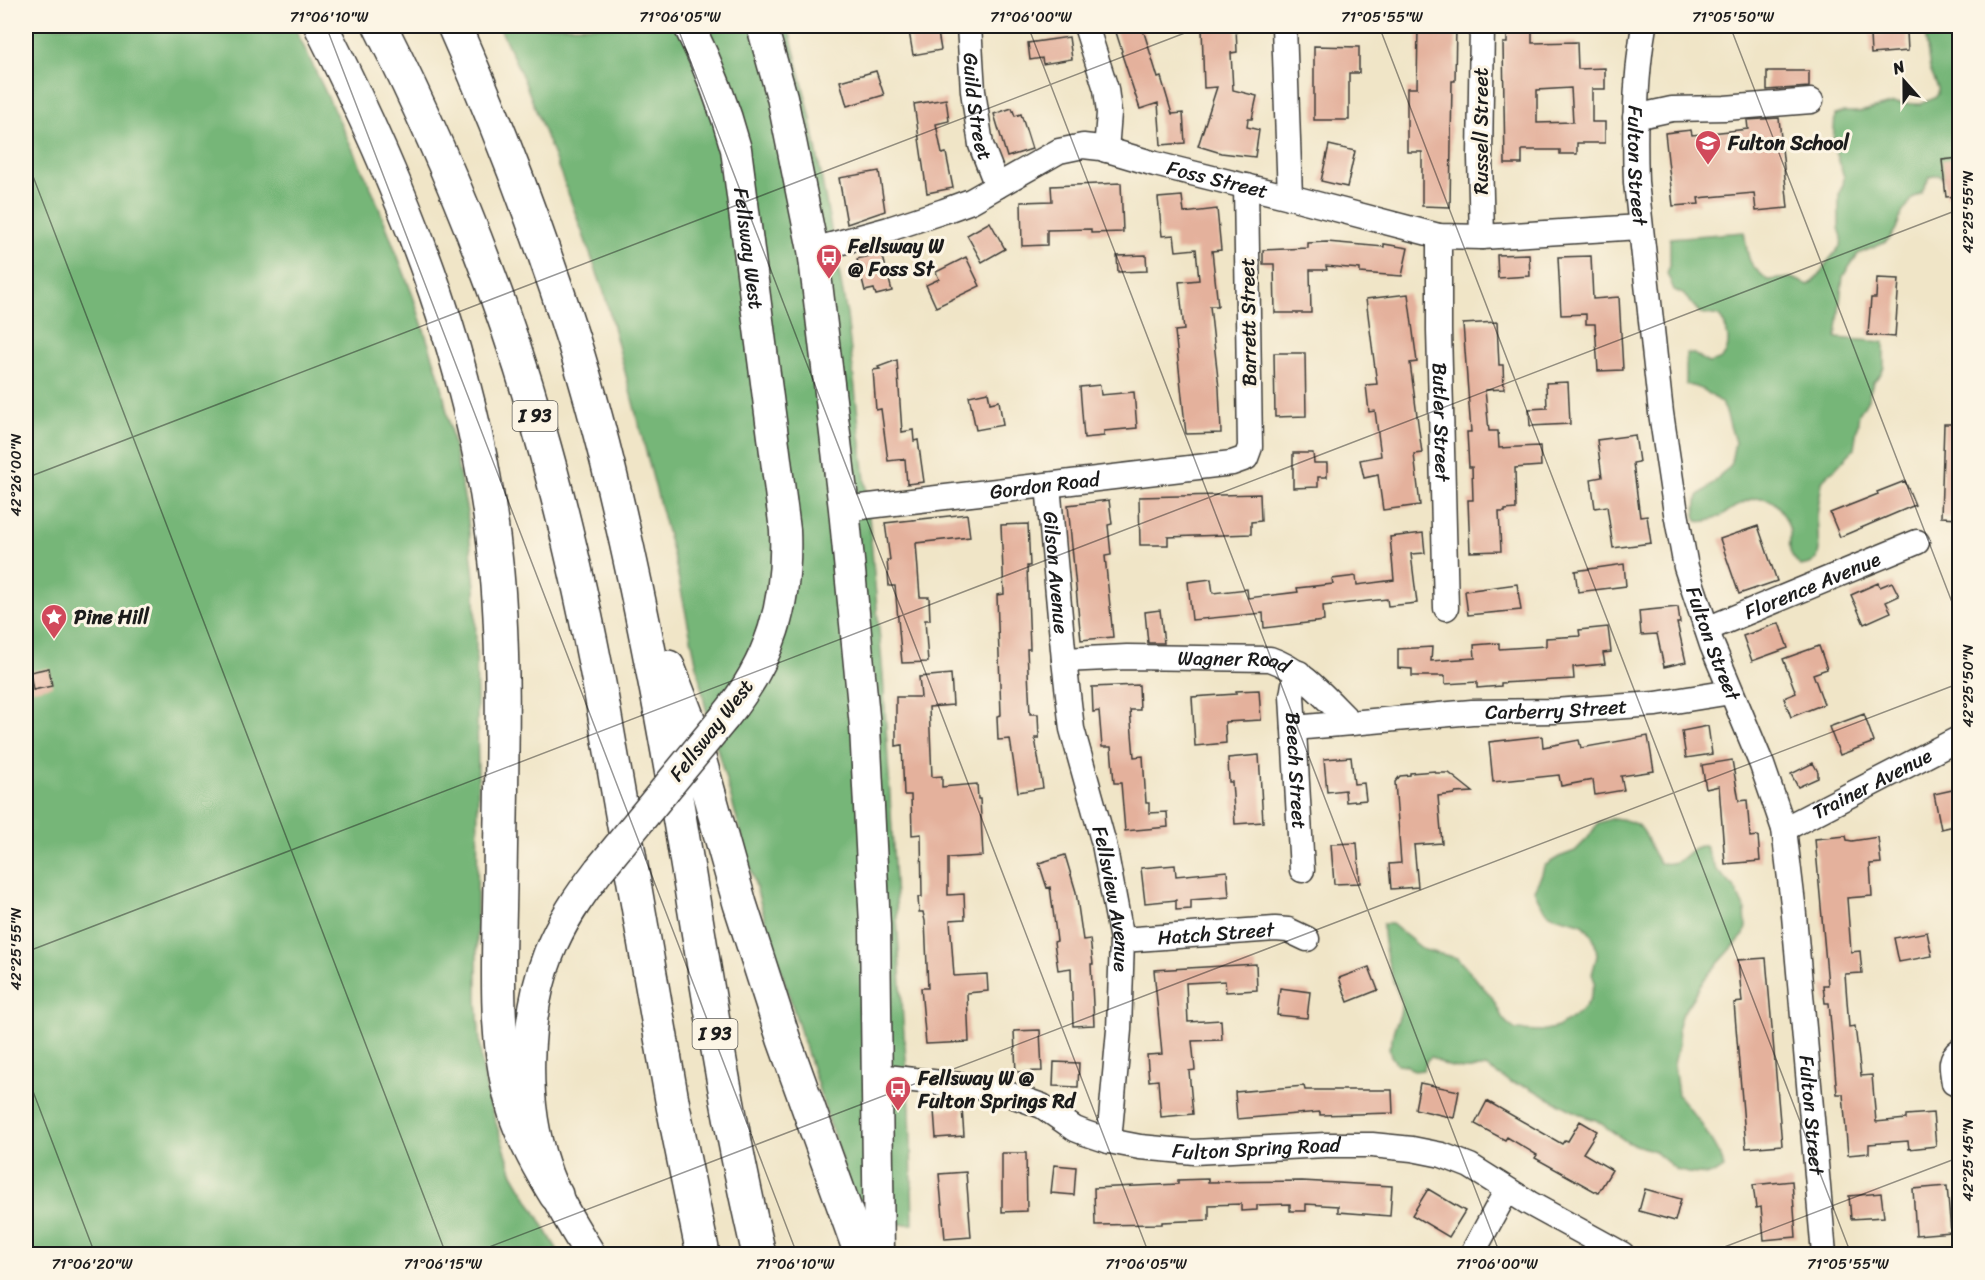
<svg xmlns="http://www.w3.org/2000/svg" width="1985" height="1280" viewBox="0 0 1985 1280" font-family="Sriracha,sans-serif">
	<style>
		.forest { fill: #76b678; stroke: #49694a; stroke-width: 1.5 }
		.building { fill: #e4b19c; fill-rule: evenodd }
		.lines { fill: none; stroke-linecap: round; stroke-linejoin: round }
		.minor-casing { stroke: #3c3a36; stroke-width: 27 }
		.major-casing { stroke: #3c3a36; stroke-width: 33 }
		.highway-casing { stroke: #3c3a36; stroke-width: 36 }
		.minor { stroke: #fff; stroke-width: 24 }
		.major { stroke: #fff; stroke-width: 30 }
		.highway { stroke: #fff; stroke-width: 33 }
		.major-bridge-casing { stroke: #3c3a36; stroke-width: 33; stroke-linecap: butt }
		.major-bridge { stroke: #fff; stroke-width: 30 }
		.ticks { fill: none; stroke: #1c1c1c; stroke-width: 1.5; stroke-opacity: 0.45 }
		.labels { text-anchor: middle; stroke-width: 6; stroke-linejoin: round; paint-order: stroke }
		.shield { fill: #fcf5e5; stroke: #5f5d58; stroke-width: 1.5 }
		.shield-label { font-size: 18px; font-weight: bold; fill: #1c1c1c }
		.street-label { font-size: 20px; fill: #1c1c1c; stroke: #fcf5e5 }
		.poi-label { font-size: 20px; font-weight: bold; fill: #1c1c1c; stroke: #fcf5e5; text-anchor: start }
		.neatline { fill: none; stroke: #1c1c1c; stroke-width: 2 }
		.ticks-label { font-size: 15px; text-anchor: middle; fill: #1c1c1c }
	</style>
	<rect width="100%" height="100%" fill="#fcf5e5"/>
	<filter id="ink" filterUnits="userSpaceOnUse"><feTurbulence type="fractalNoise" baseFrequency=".0167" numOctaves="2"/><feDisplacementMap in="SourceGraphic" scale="12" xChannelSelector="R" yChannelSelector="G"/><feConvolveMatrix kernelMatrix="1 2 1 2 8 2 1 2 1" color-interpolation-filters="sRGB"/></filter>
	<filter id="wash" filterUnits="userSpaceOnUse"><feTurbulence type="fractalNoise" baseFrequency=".008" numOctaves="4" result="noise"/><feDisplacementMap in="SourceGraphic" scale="24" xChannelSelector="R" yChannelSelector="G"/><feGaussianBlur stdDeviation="1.35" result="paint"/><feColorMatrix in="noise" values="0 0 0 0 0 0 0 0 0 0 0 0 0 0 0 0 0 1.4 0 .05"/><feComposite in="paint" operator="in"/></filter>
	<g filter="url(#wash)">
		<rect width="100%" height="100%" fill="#f0e5c7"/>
		<!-- forest -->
		<path class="forest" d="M26,26H294L373,192L413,296L441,382L467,512L475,587L478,773L477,934V1000L481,1059L489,1102L513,1174L560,1254H26Z
			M499,26H788L810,115L847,315L869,517L883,675L903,1021L910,1108L913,1224L862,1225L766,923L705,705L676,566L604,292L564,182L524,80Z
			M1924,26H1959V184H1955L1939,175L1930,177L1921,193L1913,198L1902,213L1896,229L1891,237L1884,243L1858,254L1843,276L1836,338L1884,342V367L1880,375L1873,382L1868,399L1859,414L1854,449L1835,469L1828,474L1822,482L1817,516L1819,550L1817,559L1810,564L1801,566C1796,561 1792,558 1790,551C1789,545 1790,539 1790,532C1788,521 1779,502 1767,499C1740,492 1722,526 1697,521L1695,515L1698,496L1713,484L1721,474L1730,467L1735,442L1725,409L1721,403L1704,390L1686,384V353L1694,354L1708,363C1713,362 1719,361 1722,358C1733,347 1727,325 1719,316L1700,313L1683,294L1674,290L1667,273L1670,265V238L1744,232C1749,259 1745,262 1768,280L1792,278L1809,285L1821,273L1825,265L1841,245L1842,237L1839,228V193L1843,185L1844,177L1833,142L1835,115L1843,112H1860L1894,103L1920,104L1935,98L1938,94V88L1930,70Z
			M1614,818C1655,824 1640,838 1660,863C1688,867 1684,845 1705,846L1716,870L1734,887L1745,910L1746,927L1744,935L1706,977L1681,1016L1678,1025L1679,1043L1674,1064L1678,1095L1700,1122L1714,1145L1722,1160L1724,1168L1716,1173L1707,1175L1688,1173L1677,1170L1654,1151L1627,1142L1596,1120L1586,1117L1544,1096L1529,1087L1510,1082L1486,1067C1471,1070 1463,1070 1448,1066C1442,1064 1437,1059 1431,1057L1427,1060L1423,1070L1414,1071L1406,1065L1397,1064L1391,1056L1389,1047C1393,1041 1392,1036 1394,1029C1397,1022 1401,1015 1401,1007C1402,996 1395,989 1393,980C1388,962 1382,942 1383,924H1392L1424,950L1457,958L1492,997L1503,1019L1509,1025L1516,1030L1541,1031L1558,1027L1572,1018L1585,1007L1590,1000L1595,982L1592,974L1597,956L1596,947L1594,939L1583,924C1553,914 1547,922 1534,890L1542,874L1544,866L1559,857L1575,851L1588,838L1598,823Z"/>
		<g id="blocks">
			<!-- building -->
			<path class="building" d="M1114,26H1142L1158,78L1161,77L1172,114L1183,113L1185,143L1161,145L1158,103L1140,109L1121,52L1122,51Z
				M1236,26L1237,52L1231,53L1233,90L1257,96L1252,119H1248L1247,127L1259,130L1255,157L1221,153L1198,146L1217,87L1204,88L1202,27Z
				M1418,26H1456L1455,81H1452L1450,207L1422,206V152H1407V88H1417Z
				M1507,26H1532V43L1577,42L1578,69L1605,68V89H1592V122H1605V143H1577V154H1560V150H1522V164H1505L1503,43H1507ZM1571,88L1573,122L1537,123V90Z
				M937,27L941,50L913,55L909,31Z
				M1907,32L1908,51L1871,54L1870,35Z
				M1069,37L1072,59L1043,64L1042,58L1030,60L1028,43Z
				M1314,46L1359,47V73H1349V120H1314Z
				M876,71L884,95L847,106L840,81Z
				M1767,71H1809V87L1767,90Z
				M946,99L949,121L936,124L942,154L946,153L953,188L927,193L914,104Z
				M1012,108L1015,116L1021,114L1032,149L1007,157L994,114Z
				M1779,118L1788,208L1756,211L1754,193L1698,198L1699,204L1673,206L1665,133L1691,130L1692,135L1748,129L1747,120Z
				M1329,145L1355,151L1347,187L1321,181Z
				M1959,158V196L1946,197L1942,160Z
				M879,171L885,211L847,224L839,178Z
				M1121,183L1123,232L1091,233V229L1047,230V245L1022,246L1021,202L1052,201L1051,186Z
				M1182,196L1184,213L1217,209L1221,250L1212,251L1218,306H1210L1219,388L1221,433L1186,434L1175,331L1184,330L1179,282L1199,280L1196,249L1176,251L1174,235L1162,236L1158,198Z
				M990,222L1005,249L982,262L967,235Z
				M1327,242L1384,247V244L1408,248L1402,276L1360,273V269L1326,266L1327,270H1310L1311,313H1275L1274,264H1263V250L1308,248V243Z
				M882,253L892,291L876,295L874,289L865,291L857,259Z
				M1529,254L1530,276L1498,278L1497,255Z
				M1146,255L1147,271L1118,272L1117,256Z
				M1591,256L1593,299L1619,297L1623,370L1598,371L1595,324H1586V314L1561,315L1558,257Z
				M966,257L980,286L936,307L926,285L939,279L936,272Z
				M1877,278L1899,279L1895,337L1868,335L1871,298H1876Z
				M1408,294L1417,362L1410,363L1422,453L1414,454L1420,505L1383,510L1378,475L1364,478L1360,460L1381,456L1375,411L1369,412L1366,385L1377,384L1366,299Z
				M1497,322L1499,365H1503L1504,389L1485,390L1489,431H1498L1499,448L1540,446L1541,466L1515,468L1516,509L1505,510V512H1499L1501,551L1470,552L1468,500H1473L1472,467H1469L1467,432H1471L1463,324Z
				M1274,353H1305L1306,416L1275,417Z
				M897,360L902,432L913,430L914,441L918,440L924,482L907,484L905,459L888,461L881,409L876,410L873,370L880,369L878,367Z
				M1568,382L1570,424L1530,426L1529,409L1547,408L1546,383Z
				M1100,385L1101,395L1134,392L1137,428L1104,431V436L1084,438L1080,387Z
				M988,392L990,403L999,401L1003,425L976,430L969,396Z
				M1944,424H1959V518L1941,517Z
				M1635,435L1639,462L1633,463L1640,517L1647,516L1651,543L1613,548L1607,506L1595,508L1591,479L1602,477L1597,440Z
				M1293,453H1313L1314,463H1327V477H1318V487L1293,488Z
				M1905,481L1915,505L1840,537L1830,513L1878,494L1877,492Z
				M1260,494L1261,521L1251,522V534L1168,537V545H1140L1139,497Z
				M1109,500L1112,524L1108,525L1111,555L1105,556L1113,637L1081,640L1068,505Z
				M967,514L970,537L916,543L920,597H929L930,620H925L928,662L902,663L895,586H889L887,560H890L885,523Z
				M1028,524L1030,566H1027L1030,649H1027L1030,714H1038L1039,738H1035L1043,788L1018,792L1010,739L998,740L997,716L1001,715L997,595L1004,594L1001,525Z
				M1758,526L1777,581L1739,594L1720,539Z
				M1423,533L1425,553L1411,554L1417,603L1388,606L1387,599L1323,606L1324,621L1264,628L1263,613L1192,620L1188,582L1211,579L1213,593L1247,589L1248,598L1298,592L1297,588L1333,584L1332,579L1356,576L1357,585L1394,580L1390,537Z
				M1624,564L1626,586L1578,592L1575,571Z
				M1892,582L1899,596L1886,602L1891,612L1864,624L1851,595L1878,583L1880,587Z
				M1517,584L1521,610L1468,615L1465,591Z
				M1678,607L1680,623H1677L1686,662L1664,667L1657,634L1641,635L1639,611Z
				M1160,610L1164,643H1148L1145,612Z
				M1779,623L1788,648L1752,661L1743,636Z
				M1608,627L1611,652L1603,653L1605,664L1573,667L1574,679L1501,683V686L1477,688V682L1445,684V676H1412V669L1398,668V649L1432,647L1431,661L1475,658L1474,645L1499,643V649L1546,646V638L1580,636L1579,630Z
				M1819,646L1827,669L1813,674L1824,704L1791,717L1784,698L1796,693L1783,659Z
				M49,668L52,686L33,690L30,672Z
				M951,674L953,705L929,707L932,777L942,776V787L977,784L978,799H980L983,856L948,858V895L964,894L965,919L950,920L954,976L987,974L988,991L967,993L969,1042L926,1044L921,988H928L925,921L923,912H919L918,897H922L921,834L912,835L911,795H904L902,745L896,746V697H921L919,677Z
				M1139,685L1140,710H1130L1134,757L1143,756L1146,803H1149V813L1167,812L1168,827L1125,831L1121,783H1114L1111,747H1102L1099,711L1093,712L1092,687Z
				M1259,690L1261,720L1225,722L1226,743L1195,746L1192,697L1236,694V691Z
				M1864,714L1874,742L1840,755L1829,727Z
				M1708,726L1712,754L1686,758L1682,731Z
				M1542,736L1543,747L1579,740L1581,748L1648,736L1654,771L1621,776L1624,790L1595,795L1593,780L1561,786L1559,775L1493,782L1489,742Z
				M1259,755L1263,822L1235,824L1232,782H1229L1228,758Z
				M1351,757L1354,784L1364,783L1366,800L1346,802L1345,790L1327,792L1324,759Z
				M1732,760L1739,801L1747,800L1750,837L1758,836L1760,861L1725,864L1719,786L1706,789L1702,765Z
				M1813,763L1818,772V778L1798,787L1791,774Z
				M1435,771V773H1449L1473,792L1455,793V794L1438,796L1442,843L1414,845L1418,887L1391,889L1389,864L1401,863L1395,782L1400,776L1410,775V773Z
				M1957,789L1959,801V825L1941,829L1934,794Z
				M1846,836L1847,840L1852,841L1878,837L1881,863L1870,864L1872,896L1847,898L1851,952L1860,951L1862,973L1845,974L1849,1027L1855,1026L1861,1076L1872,1075L1876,1122L1906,1119V1115L1933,1113L1936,1146L1909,1149L1908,1141L1869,1144V1153L1848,1155L1843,1094H1837L1829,1003H1825L1823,985H1828L1815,839Z
				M1357,843L1360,883L1334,884L1331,844Z
				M1065,855L1076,892L1083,940L1090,939L1093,964H1091L1094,1025L1073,1026L1071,968L1058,970L1054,942L1057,941L1050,887L1047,888L1039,863Z
				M1175,865L1176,876L1227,871L1229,897L1191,900V909L1176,910V900L1145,903L1141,868Z
				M1927,932L1932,956L1899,962L1894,938Z
				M1766,958L1782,1145L1746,1148L1734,1003L1742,1002L1738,960Z
				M1256,964L1257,990L1226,992L1225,981L1186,983L1188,1022L1221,1020L1222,1040L1192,1041L1195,1070L1189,1071L1193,1114L1161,1117L1158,1080L1149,1081L1147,1055L1162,1054L1154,970Z
				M1369,967L1378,990L1348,1002L1339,978Z
				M1280,988L1310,992L1307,1018L1277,1015Z
				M1040,1030L1042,1071L1016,1072L1014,1031Z
				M1054,1062L1079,1063L1078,1087L1053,1086Z
				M1420,1083L1459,1091L1454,1118L1415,1109Z
				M1304,1086L1305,1090H1392L1393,1113L1320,1115V1112L1237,1119L1235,1092Z
				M1487,1101L1562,1144L1565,1140L1568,1141L1580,1121L1597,1131L1583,1153L1612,1170L1598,1193L1535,1158L1537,1155L1507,1137L1505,1140L1475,1124Z
				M962,1108L964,1136L936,1138L934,1110Z
				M1002,1153H1026L1027,1211L1002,1212Z
				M1054,1165L1076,1167L1074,1195L1051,1193Z
				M966,1172L971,1237L945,1239L939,1174Z
				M1208,1179V1182L1302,1181L1392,1186L1390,1216L1338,1212V1206L1306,1204V1211H1290V1204L1257,1205V1210L1241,1211V1204L1209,1205V1220L1162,1222V1224L1095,1225L1094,1188L1178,1184V1180Z
				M1792,1181L1796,1237L1764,1240L1761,1207L1756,1208L1753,1185Z
				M1947,1186L1951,1232L1916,1235L1913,1189Z
				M1428,1189L1465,1211L1449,1237L1412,1215Z
				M1645,1189L1681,1199L1675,1221L1639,1211Z
				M1881,1193L1884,1217L1851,1219L1849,1196Z"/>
		</g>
	</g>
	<g filter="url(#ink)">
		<use href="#blocks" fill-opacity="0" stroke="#3c3a36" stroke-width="1.5"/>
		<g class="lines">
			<!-- minor casing -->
			<g class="minor-casing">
				<g id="minor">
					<path id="s1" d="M969,26L973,91L981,145L997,186"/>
					<path d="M1086,26L1106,89L1109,113L1106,150"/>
					<path d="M1284,26L1290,197"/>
					<path d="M1482,26L1480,157L1482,237"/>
					<path id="s2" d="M1644,26C1635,78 1634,129 1636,182L1661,413L1676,513L1686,567L1712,645L1762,765L1784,829L1793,904L1824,1254"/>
					<path d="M1635,117L1672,109L1725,108L1811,101"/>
					<path id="s3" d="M1439,236V330L1446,608"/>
					<path id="s4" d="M813,250L889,229L944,211L971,201L1059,151L1083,146L1101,148L1155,164L1290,197L1439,236L1482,237L1640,227"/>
					<path id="s5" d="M1048,485L1064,660L1072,729L1104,844L1122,940L1119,1030L1109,1141"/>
					<path id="s6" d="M844,509L1232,463L1246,458L1250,447L1246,186"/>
					<path id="s7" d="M1707,629L1917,542"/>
					<path id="s8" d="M1064,660L1127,657L1270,659C1303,670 1326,699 1351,723L1472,712L1554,711L1656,704L1731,692"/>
					<path id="s9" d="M1299,673L1294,684L1292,696L1302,870"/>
					<path d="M1294,728L1351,723"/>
					<path id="s10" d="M1784,829L1960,738"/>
					<path id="s11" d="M1122,940L1275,929L1288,930L1307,939"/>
					<path id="s12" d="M877,1076L978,1087L1011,1095L1042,1106L1075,1129L1085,1133L1109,1141L1140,1147L1194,1152L1326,1145H1372L1412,1149L1442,1155L1470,1166L1529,1203L1622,1254"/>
					<path d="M1954,1083C1952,1069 1948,1059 1960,1050"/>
					<path d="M1472,1254L1507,1190"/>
				</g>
			</g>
			<!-- major casing -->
			<g class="major-casing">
				<g id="major">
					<path id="s13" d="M689,26C709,66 724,105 736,149L785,530C788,603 771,661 724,718"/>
					<path d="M762,26L782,97L813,250L844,509L865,727L875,925L879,1254"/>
					<path d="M590,1254C573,1226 554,1197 544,1165C522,1102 525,1014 549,953C561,922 579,896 599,870"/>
				</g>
			</g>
			<!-- highway casing -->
			<g class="highway-casing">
				<path id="highway" d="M321,26C409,201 479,376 497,573C506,676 501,780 500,883C499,961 492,1045 517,1119C527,1146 541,1171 556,1195
					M380,26C444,153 499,288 538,425C564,514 584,604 601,694L673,1106L703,1254
					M454,26C499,127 538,230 572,336C607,447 632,562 654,677C692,869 714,1064 759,1254
					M668,667L688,719L740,904L784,1040L861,1254"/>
			</g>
			<!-- minor -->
			<use href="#minor" class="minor"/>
			<!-- major -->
			<use href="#major" class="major"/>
			<!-- highway -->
			<use href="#highway" class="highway"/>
			<!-- major-bridge casing -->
			<g class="major-bridge-casing">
				<path id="major-bridge" d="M599,870L724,718"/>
			</g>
			<!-- major-bridge -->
			<use href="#major-bridge" class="major-bridge"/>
		</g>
	</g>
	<!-- ticks -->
	<path class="ticks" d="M326,26L797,1254M677,26L1149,1254M1028,26L1500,1254M1379,26L1851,1254M1730,26L1960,623M26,158L446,1254M26,478L1203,26M26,952L1960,209M26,1073L95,1254M471,1254L1960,683M1706,1254L1960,1157"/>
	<!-- icons -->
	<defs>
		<g id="school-pin" transform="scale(1.35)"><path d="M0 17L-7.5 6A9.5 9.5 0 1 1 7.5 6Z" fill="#d1495b" stroke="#fcf5e5"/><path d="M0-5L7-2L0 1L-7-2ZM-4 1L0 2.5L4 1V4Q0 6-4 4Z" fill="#fff"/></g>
		<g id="bus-pin" transform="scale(1.35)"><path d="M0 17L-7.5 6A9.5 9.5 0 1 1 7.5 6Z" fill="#d1495b" stroke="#fcf5e5"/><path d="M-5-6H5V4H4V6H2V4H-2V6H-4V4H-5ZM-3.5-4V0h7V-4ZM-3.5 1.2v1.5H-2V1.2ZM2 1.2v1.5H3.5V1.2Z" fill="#fff"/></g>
		<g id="sight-pin" transform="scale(1.35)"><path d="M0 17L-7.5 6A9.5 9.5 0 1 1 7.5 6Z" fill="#d1495b" stroke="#fcf5e5"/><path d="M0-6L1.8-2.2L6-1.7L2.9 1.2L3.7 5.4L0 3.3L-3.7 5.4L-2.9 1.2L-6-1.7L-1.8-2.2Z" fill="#fff"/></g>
	</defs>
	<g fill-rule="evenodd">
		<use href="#school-pin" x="1708" y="143"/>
		<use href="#bus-pin" x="829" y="257"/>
		<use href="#sight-pin" x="54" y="617"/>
		<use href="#bus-pin" x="898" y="1089"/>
	</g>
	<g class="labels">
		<!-- shield labels -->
		<g class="shield">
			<rect x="512.5" y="401" width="45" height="30" rx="4.5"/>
			<rect x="692.5" y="1019" width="45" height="30" rx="4.5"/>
		</g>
		<g class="shield-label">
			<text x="535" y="422">I 93</text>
			<text x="715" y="1040">I 93</text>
		</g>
		<!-- street labels -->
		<g class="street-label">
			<text dy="7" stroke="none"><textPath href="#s1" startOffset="81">Guild Street</textPath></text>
			<text transform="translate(1481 131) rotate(-90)" y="7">Russell Street</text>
			<text dy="7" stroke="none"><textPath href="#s2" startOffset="140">Fulton Street</textPath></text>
			<text dy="7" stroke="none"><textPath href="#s4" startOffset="430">Foss Street</textPath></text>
			<text dy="7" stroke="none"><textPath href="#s13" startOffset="232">Fellsway West</textPath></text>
			<text transform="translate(1248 322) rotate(-91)" y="7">Barrett Street</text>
			<text dy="7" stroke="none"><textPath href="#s3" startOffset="186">Butler Street</textPath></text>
			<text dy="7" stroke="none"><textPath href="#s6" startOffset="202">Gordon Road</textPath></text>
			<text dy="7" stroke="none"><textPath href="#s5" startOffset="88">Gilson Avenue</textPath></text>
			<text dy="7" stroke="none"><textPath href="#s7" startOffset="114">Florence Avenue</textPath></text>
			<text dy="7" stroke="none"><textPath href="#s2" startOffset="626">Fulton Street</textPath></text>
			<text dy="7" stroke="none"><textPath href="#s8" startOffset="170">Wagner Road</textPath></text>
			<text dy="7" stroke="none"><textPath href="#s8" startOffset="516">Carberry Street</textPath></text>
			<text transform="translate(711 730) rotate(-52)" y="7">Fellsway West</text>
			<text dy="7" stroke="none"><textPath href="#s9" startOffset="99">Beech Street</textPath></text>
			<text dy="7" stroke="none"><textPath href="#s10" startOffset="99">Trainer Avenue</textPath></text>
			<text dy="7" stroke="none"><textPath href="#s5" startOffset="420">Fellsview Avenue</textPath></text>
			<text dy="7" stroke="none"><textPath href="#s11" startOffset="94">Hatch Street</textPath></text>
			<text dy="7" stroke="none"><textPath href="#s2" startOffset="1112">Fulton Street</textPath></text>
			<text dy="7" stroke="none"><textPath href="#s12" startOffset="393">Fulton Spring Road</textPath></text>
		</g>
		<!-- poi labels -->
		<g class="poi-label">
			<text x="1728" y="150">Fulton School</text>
			<text x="848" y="253">Fellsway W<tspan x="848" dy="23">@ Foss St</tspan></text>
			<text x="74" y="624">Pine Hill</text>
			<text x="918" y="1085">Fellsway W @<tspan x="918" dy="23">Fulton Springs Rd</tspan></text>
		</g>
	</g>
	<!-- margin -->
	<rect width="1985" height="1280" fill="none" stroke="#fcf5e5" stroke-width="66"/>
	<!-- north arrow -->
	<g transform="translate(1904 81) rotate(339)" stroke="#fcf5e5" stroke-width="4.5" paint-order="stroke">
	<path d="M0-4.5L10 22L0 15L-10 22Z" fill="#1c1c1c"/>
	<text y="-9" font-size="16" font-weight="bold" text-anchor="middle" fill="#1c1c1c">N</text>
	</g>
	<rect x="33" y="33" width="1919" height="1214" class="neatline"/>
	<g class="ticks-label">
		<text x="329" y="22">71°06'10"W</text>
		<text x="680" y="22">71°06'05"W</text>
		<text x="1031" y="22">71°06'00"W</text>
		<text x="1382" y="22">71°05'55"W</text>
		<text x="1733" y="22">71°05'50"W</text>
		<text transform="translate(1968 212) rotate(-90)" y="5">42°25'55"N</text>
		<text transform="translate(16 475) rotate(-90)" y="5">42°26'00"N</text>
		<text transform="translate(1968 686) rotate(-90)" y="5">42°25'50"N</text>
		<text transform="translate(16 949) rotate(-90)" y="5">42°25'55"N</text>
		<text transform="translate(1968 1160) rotate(-90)" y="5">42°25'45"N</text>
		<text x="92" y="1269">71°06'20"W</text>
		<text x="443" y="1269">71°06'15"W</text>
		<text x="795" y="1269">71°06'10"W</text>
		<text x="1146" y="1269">71°06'05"W</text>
		<text x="1497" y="1269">71°06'00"W</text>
		<text x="1848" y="1269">71°05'55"W</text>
	</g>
</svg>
